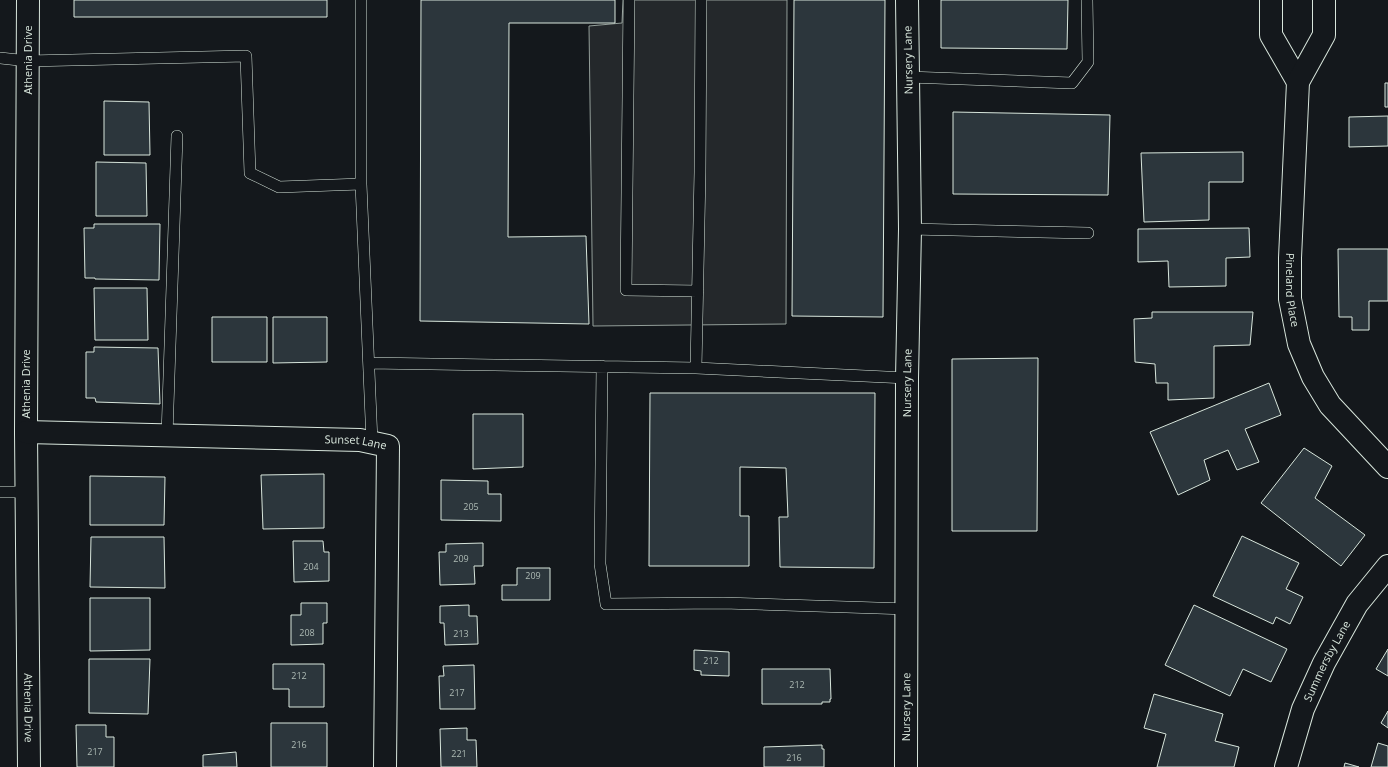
<svg xmlns="http://www.w3.org/2000/svg" width="1388" height="767" viewBox="0 0 1388 767" font-family="'Open Sans',sans-serif">
	<style>
		.parking { fill: #24282b; stroke: #939e99 }
		.building { fill: #2c363c; stroke: #d8e6dc }
		.lines { fill: none; stroke-linecap: round; stroke-linejoin: round }
		.service-casing { stroke: #d8e6dc; stroke-width: 12 }
		.minor-casing { stroke: #d8e6dc; stroke-width: 24 }
		.service { stroke: #14181c; stroke-width: 11 }
		.minor { stroke: #14181c; stroke-width: 22 }
		.labels { text-anchor: middle; stroke-width: 3; stroke-linejoin: round; paint-order: stroke }
		.number-label { font-size: 9px; fill: #adbab4 }
		.street-label { font-size: 11px; fill: #d8e6dc; stroke: #14181c }
	</style>
	<rect width="100%" height="100%" fill="#14181c"/>
	<!-- parking -->
	<path class="parking" d="M623,0H787L786,324L593,326L589,26L622,23Z"/>
	<!-- building -->
	<path class="building" d="M74,0H327V17H74Z
		M421,0H615V23H509L508,237L586,236L589,324L420,321Z
		M794,0H885L883,317L792,316Z
		M941,0H1068L1067,49L941,48Z
		M1385,83H1388V107H1385Z
		M104,101L149,102L150,155H104Z
		M953,112L1110,115L1108,195L953,194Z
		M1388,116V146L1349,147V117Z
		M1243,152V182H1209V220L1144,222L1141,153Z
		M96,162L146,163L147,216H96Z
		M94,224H160L159,280L95,279V278H85L84,228H94Z
		M1249,228L1250,257L1226,258V286L1169,287L1168,261L1138,262V229Z
		M1338,249H1388V301H1369V330H1352V317H1339Z
		M94,288H147L148,340H95Z
		M1152,312H1253L1250,345L1214,346V398L1168,400V383H1156L1155,364L1135,362L1134,319L1152,318Z
		M212,317H267V362H212Z
		M273,317H327V362L273,363Z
		M94,347L158,348L160,404L96,402L95,398H86V352H94Z
		M1038,358L1037,531H952V359Z
		M1269,383L1281,415L1245,429L1259,462L1237,470L1228,450L1204,460L1210,480L1178,495L1150,432Z
		M650,393H875L874,568L780,567L779,517H788L786,468L740,467V516H749V566H649Z
		M473,414H523V467L473,469Z
		M1304,448L1332,466L1315,498L1365,535L1341,566L1261,503Z
		M324,474V528L263,529L261,475Z
		M90,476L165,477L164,525H90Z
		M441,480L488,481V494H501V521L441,520Z
		M1242,536L1299,563L1286,589L1303,597L1290,624L1276,617L1273,624L1213,596Z
		M91,537H164L165,588L90,587Z
		M293,541H323L324,552H329V581L294,582Z
		M483,543V566H474L475,584L440,585L439,552H446V544Z
		M517,568H550V600H502V585H517Z
		M90,598H150V650L90,651Z
		M301,603H327V623H323V644L291,645V615H301Z
		M469,605V616H477L478,644L445,645L444,623H440V606Z
		M1194,605L1287,649L1271,682L1243,669L1230,696L1165,665Z
		M1388,649V676L1376,669Z
		M694,650L729,652V676L701,675V671L694,670Z
		M89,659H150L148,714L89,713Z
		M273,664H324V707H289V689H273Z
		M474,665L475,709H440L439,676H444L443,666Z
		M762,669H830L831,699H830V702H822V704H762Z
		M1154,694L1223,714L1215,741L1239,747L1234,767H1157L1166,734L1144,728Z
		M1388,711V728L1381,723Z
		M271,723H327V767H271Z
		M76,725H106V737H114V767H77Z
		M467,728V740H476L477,767H441L440,729Z
		M1378,743L1388,746V767H1371Z
		M822,745V749H824V767H764V747Z
		M236,752L237,767H203V755Z
		M1345,763L1359,767H1344Z"/>
	<g class="lines">
		<!-- service casing -->
		<g class="service-casing">
			<path id="service" d="M361,0V184L372,442
				M629,0L626,290L698,291
				M701,0L700,172L696,368L907,378
				M0,58L28,61L246,56L250,173L279,187L361,184
				M908,77L1072,83L1088,62L1087,0
				M910,229L1088,233
				M369,363L696,368
				M602,366L600,564L606,604L723,603L908,609
				M167,436L177,136
				M0,492H26"/>
		</g>
		<!-- minor casing -->
		<g class="minor-casing">
			<g id="minor">
				<path id="s1" d="M28,0L26,432L29,767"/>
				<path d="M1271,0V35L1298,82"/>
				<path id="s2" d="M1324,0V35L1298,82L1290,258V299L1299,344L1313,377L1330,405L1388,467"/>
				<path id="s3" d="M26,432L360,440L388,446L385,767"/>
				<path id="s4" d="M906,767L907,378L910,229L907,0"/>
				<path id="s5" d="M1286,767L1303,709L1324,663L1357,604L1388,566"/>
			</g>
		</g>
		<!-- service -->
		<use href="#service" class="service"/>
		<!-- minor -->
		<use href="#minor" class="minor"/>
	</g>
	<g class="labels">
		<!-- number labels -->
		<g class="number-label">
			<text x="471" y="510">205</text>
			<text x="461" y="562">209</text>
			<text x="311" y="570">204</text>
			<text x="533" y="579">209</text>
			<text x="307" y="636">208</text>
			<text x="461" y="637">213</text>
			<text x="711" y="664">212</text>
			<text x="299" y="679">212</text>
			<text x="797" y="688">212</text>
			<text x="457" y="696">217</text>
			<text x="299" y="748">216</text>
			<text x="95" y="755">217</text>
			<text x="459" y="757">221</text>
			<text x="794" y="761">216</text>
		</g>
		<!-- street labels -->
		<g class="street-label">
			<text transform="translate(28 60) rotate(-90)" y="4">Athenia Drive</text>
			<text transform="translate(908 60) rotate(-91)" y="4">Nursery Lane</text>
			<text dy="4" stroke="none"><textPath href="#s2" startOffset="297">Pineland Place</textPath></text>
			<text dy="4" stroke="none"><textPath href="#s4" startOffset="384">Nursery Lane</textPath></text>
			<text transform="translate(26 384) rotate(-90)" y="4">Athenia Drive</text>
			<text dy="4" stroke="none"><textPath href="#s3" startOffset="330">Sunset Lane</textPath></text>
			<text dy="4" stroke="none"><textPath href="#s5" startOffset="114">Summersby Lane</textPath></text>
			<text dy="4" stroke="none"><textPath href="#s1" startOffset="708">Athenia Drive</textPath></text>
			<text dy="4" stroke="none"><textPath href="#s4" startOffset="60">Nursery Lane</textPath></text>
		</g>
	</g>
</svg>
